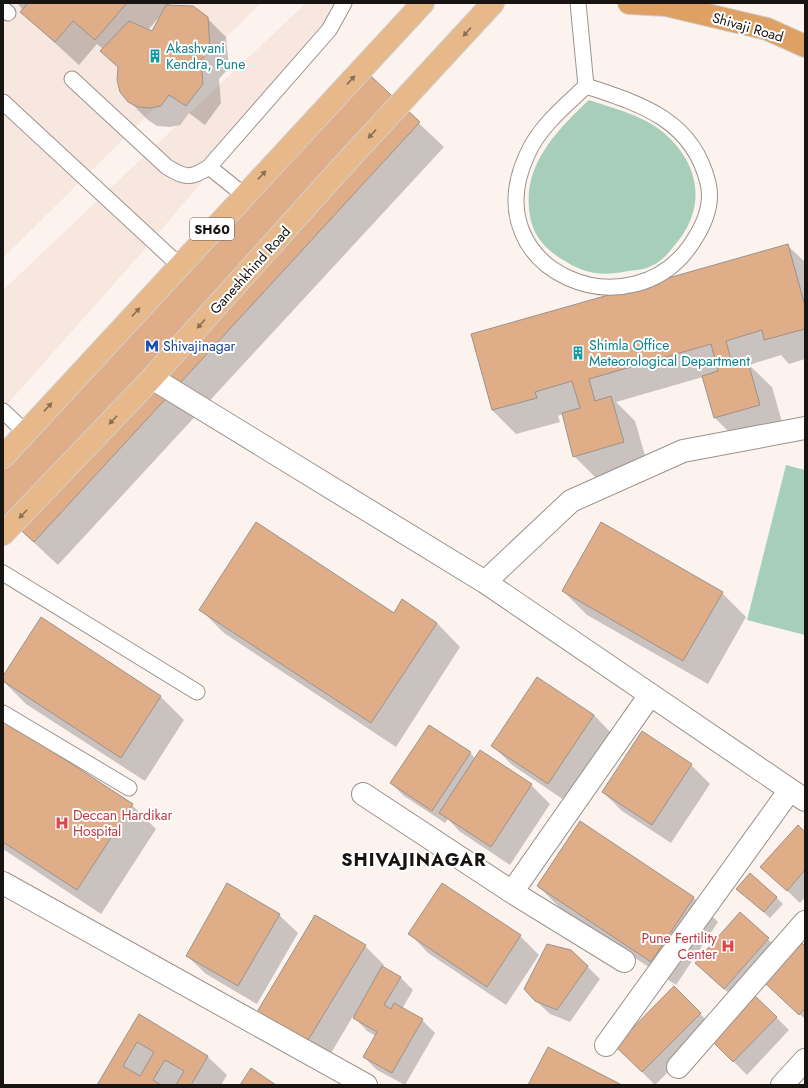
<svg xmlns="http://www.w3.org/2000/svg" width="808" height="1088" viewBox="0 0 808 1088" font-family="Jost,sans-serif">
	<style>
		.built { fill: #f8e7de }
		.green { fill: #a6ceb8 }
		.shadow { fill: #0003; fill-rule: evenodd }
		.building { fill: #dfad87; stroke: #9b938d; fill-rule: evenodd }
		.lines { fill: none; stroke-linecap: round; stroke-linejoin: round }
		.service-casing { stroke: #9b928d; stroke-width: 17 }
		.minor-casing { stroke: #9b928d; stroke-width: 24 }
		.primary-casing { stroke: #d1d0d0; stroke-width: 24 }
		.trunk-casing { stroke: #d1d0d0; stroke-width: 24 }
		.service { stroke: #fff; stroke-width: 15 }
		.minor { stroke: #fff; stroke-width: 22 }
		.primary { stroke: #e6b88a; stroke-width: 22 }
		.trunk { stroke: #dea063; stroke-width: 22 }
		.oneway { fill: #896e54 }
		.labels { text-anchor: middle; stroke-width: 4; stroke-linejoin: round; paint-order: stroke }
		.shield { fill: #fff; stroke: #5d5a59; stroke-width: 1 }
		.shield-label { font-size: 13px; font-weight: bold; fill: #171412 }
		.street-label { font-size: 14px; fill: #171412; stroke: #fff }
		.culture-label { font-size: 14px; fill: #0d838f; stroke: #fff; text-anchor: start }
		.transit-label { font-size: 14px; fill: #164399; stroke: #fff; text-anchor: start }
		.health-label { font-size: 14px; fill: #be3a42; stroke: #fff; text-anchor: start }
		.district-label { font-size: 18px; font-weight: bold; letter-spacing: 1px; fill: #171412; stroke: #fff }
	</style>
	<rect width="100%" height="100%" fill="#fdf3ee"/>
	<!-- built -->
	<path class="built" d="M3,3H261L3,258Z
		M306,3H355L137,258L3,409V290Z"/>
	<!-- green -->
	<path class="green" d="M589,100C615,109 643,115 664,133C701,165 707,209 674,246C667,255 660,263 649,267C643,270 635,270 628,271C603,276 587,275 565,261C549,252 536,240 531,221C519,169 554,133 589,100Z
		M786,465L805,470V635L747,620Z"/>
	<!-- shadow -->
	<path class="shadow" d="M17,3H171L168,6L207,18L226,37L229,68L219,79L221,103L205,125L189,113L180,125L170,127L157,126L148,120L129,101L119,68L102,51L103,49L97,44L79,65L21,12L23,10ZM160,16L152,32L148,30Z
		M358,66L444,147L58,565L3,514V451Z
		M787,245L805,262V359L789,364L781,355L749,365L772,387L784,429L739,442L715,418L703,377L616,402L635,421L648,466L598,480L574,456L563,414L558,416L560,422L516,434L492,410Z
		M563,591L722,593L746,617L708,684L587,615Z
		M200,609L394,614L437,623L460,647L396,747L224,633Z
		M3,678L160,696L184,720L145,781L26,704L3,681Z
		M594,715L612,734L567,802L512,765L493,746Z
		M3,721L132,805L156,829L101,914L3,849Z
		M470,753L476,759L531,785L550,804L510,865L459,831L448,819L445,823L404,796L391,783Z
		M691,765L710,784L671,843L622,811L603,792Z
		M580,822L694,898L718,922L676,985L562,910L538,886Z
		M805,833V897L800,903L762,867Z
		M442,885L520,936L539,955L506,1005L428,953L410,934Z
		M744,895L776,897L783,904L770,918Z
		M740,914L782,952L738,1001L709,976Z
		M279,915L298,933L257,1004L206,974L187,956Z
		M365,946L384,965L382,967L400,977L413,990L402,1009L422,1020L435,1033L405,1085L377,1070L364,1057L376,1036L367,1031L353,1016L327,1060L277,1030Z
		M805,947V1019L780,996Z
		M587,966L600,979L570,1022L550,1014L536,1001Z
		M674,987L713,1027L655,1085L616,1046Z
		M139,1016L208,1057L227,1075L221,1085H98Z
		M776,1017L789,1030L747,1075L712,1040Z"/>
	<!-- building -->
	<path class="building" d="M28,3H127L95,40L73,21L55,42L20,12Z
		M166,5L193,6L208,17L210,49L201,60L203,84L186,106L169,95L161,106L150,108L138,107L128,102L120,92L117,80L118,67L100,51L129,21L152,31Z
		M358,64L420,122L34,542L3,514V450Z
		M788,244L805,306V329L764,340L762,330L726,341L733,367L748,362L760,405L714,418L702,376L718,371L711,344L589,379L595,401L611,396L624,442L573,457L562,413L580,408L572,381L535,392L537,398L492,410L471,334Z
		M256,522L394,613L402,599L437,623L371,723L199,610Z
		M601,522L723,592L683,661L562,591Z
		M41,617L161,696L121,758L3,681V676Z
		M537,677L594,715L548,784L491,746Z
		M3,719L133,804L77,890L3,842Z
		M429,725L471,752L432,811L390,783Z
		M642,731L692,764L652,825L602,792Z
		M480,750L532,784L491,847L439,813Z
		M580,821L694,897L651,962L537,886Z
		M798,825L805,832V870L787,891L760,867Z
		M750,873L777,897L764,912L736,889Z
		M227,883L280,914L238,986L186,956Z
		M442,883L521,935L487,987L408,934Z
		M740,912L769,938L724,989L695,963Z
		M315,915L366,945L307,1042L257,1012Z
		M802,943L805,946V1008L799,1015L765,983Z
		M547,944L571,950L588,966L557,1010L535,1001L524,989Z
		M382,966L401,977L384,1005L391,1009L394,1003L423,1019L392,1073L363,1057L377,1032L353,1018Z
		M674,986L701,1013L642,1072L615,1046Z
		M754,995L777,1017L733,1062L711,1040Z
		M139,1014L208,1056L191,1085H176L184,1071L165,1060L153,1080L161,1085H97ZM137,1042L154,1052L140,1076L123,1066Z
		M548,1047L622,1085H528Z
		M251,1068L276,1085H240Z"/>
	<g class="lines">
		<!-- service casing -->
		<g class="service-casing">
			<path id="service" d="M578,3L586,86
				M3,9L8,13
				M72,79L167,167C185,178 191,179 209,167L329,30L344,3
				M586,86C641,104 693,120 708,183C713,203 705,223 694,240C634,337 473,272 527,155C539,127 564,107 586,86Z
				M3,102L179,265
				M209,167L244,195
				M3,411L25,432
				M3,573L197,692
				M3,713L129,788"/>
		</g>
		<!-- minor casing -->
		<g class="minor-casing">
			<path id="minor" d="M152,378L485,582L805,800
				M485,582L571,501L683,451L805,428
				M363,794L512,892L624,961
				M3,883L366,1085
				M512,892L650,695
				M606,1045L790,790
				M678,1067L805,922
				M782,1085L805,1060"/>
		</g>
		<!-- primary casing -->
		<g class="primary-casing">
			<path id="primary" d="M3,457L423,3
				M3,534L152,378L349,159L493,3"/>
		</g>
		<!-- trunk casing -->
		<g class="trunk-casing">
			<path id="trunk" d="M629,3L666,5L767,29L805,46"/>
		</g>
		<!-- service -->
		<use href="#service" class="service"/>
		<!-- minor -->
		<use href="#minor" class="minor"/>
		<!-- primary -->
		<use href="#primary" class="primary"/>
		<!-- trunk -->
		<use href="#trunk" class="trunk"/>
	</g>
	<!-- one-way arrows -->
	<defs><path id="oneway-solid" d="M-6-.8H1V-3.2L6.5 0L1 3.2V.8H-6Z"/></defs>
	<g class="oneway">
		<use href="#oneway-solid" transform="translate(467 32) rotate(132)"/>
		<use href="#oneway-solid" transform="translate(351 80) rotate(-47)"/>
		<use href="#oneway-solid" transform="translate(372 134) rotate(133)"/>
		<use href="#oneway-solid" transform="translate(262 175) rotate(-47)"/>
		<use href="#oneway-solid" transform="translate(136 312) rotate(-47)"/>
		<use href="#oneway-solid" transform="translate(201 324) rotate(132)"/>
		<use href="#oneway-solid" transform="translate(48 407) rotate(-47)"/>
		<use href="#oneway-solid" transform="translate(113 420) rotate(134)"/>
		<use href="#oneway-solid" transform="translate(23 514) rotate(134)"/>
	</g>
	<!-- icons -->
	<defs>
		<g id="building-bare" transform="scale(1.08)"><path d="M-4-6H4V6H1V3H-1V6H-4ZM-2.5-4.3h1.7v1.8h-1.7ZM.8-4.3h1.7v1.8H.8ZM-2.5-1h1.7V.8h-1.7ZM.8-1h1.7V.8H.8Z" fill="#0f9aa8" stroke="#fff" stroke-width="2.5" paint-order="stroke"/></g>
		<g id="metro-bare" transform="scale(1.08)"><path d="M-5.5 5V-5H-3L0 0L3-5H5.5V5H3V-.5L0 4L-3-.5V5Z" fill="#1a4fb4" stroke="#fff" stroke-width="2.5" paint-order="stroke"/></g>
		<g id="hospital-bare" transform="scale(1.08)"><path d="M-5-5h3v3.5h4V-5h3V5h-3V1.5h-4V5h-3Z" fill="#e0444e" stroke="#fff" stroke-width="2.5" paint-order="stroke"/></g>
	</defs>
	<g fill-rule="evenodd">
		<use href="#building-bare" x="155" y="56"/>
		<use href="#metro-bare" x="152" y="346"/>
		<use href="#building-bare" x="578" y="353"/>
		<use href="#hospital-bare" x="62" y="823"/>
		<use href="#hospital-bare" x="728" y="946"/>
	</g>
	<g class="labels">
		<!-- shield labels -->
		<rect class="shield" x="190" y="218" width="44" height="22" rx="3"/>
		<g class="shield-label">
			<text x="212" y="234">SH60</text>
		</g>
		<!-- street labels -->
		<g class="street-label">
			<text transform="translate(748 27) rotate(16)" y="5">Shivaji Road</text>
			<text transform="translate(250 270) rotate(-48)" y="5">Ganeshkhind Road</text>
		</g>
		<!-- culture labels -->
		<g class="culture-label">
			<text x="166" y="53">Akashvani<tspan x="166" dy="16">Kendra, Pune</tspan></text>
			<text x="589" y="350">Shimla Office<tspan x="589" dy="16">Meteorological Department</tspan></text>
		</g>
		<!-- transit labels -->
		<g class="transit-label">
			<text x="163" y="351">Shivajinagar</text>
		</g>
		<!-- health labels -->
		<g class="health-label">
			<text x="73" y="820">Deccan Hardikar<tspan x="73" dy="16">Hospital</tspan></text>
			<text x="717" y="943" text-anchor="end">Pune Fertility<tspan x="717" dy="16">Center</tspan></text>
		</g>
		<!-- district labels -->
		<g class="district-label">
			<text x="414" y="866">SHIVAJINAGAR</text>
		</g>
	</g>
	<!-- border -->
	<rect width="808" height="1088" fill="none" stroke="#171412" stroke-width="8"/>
</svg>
